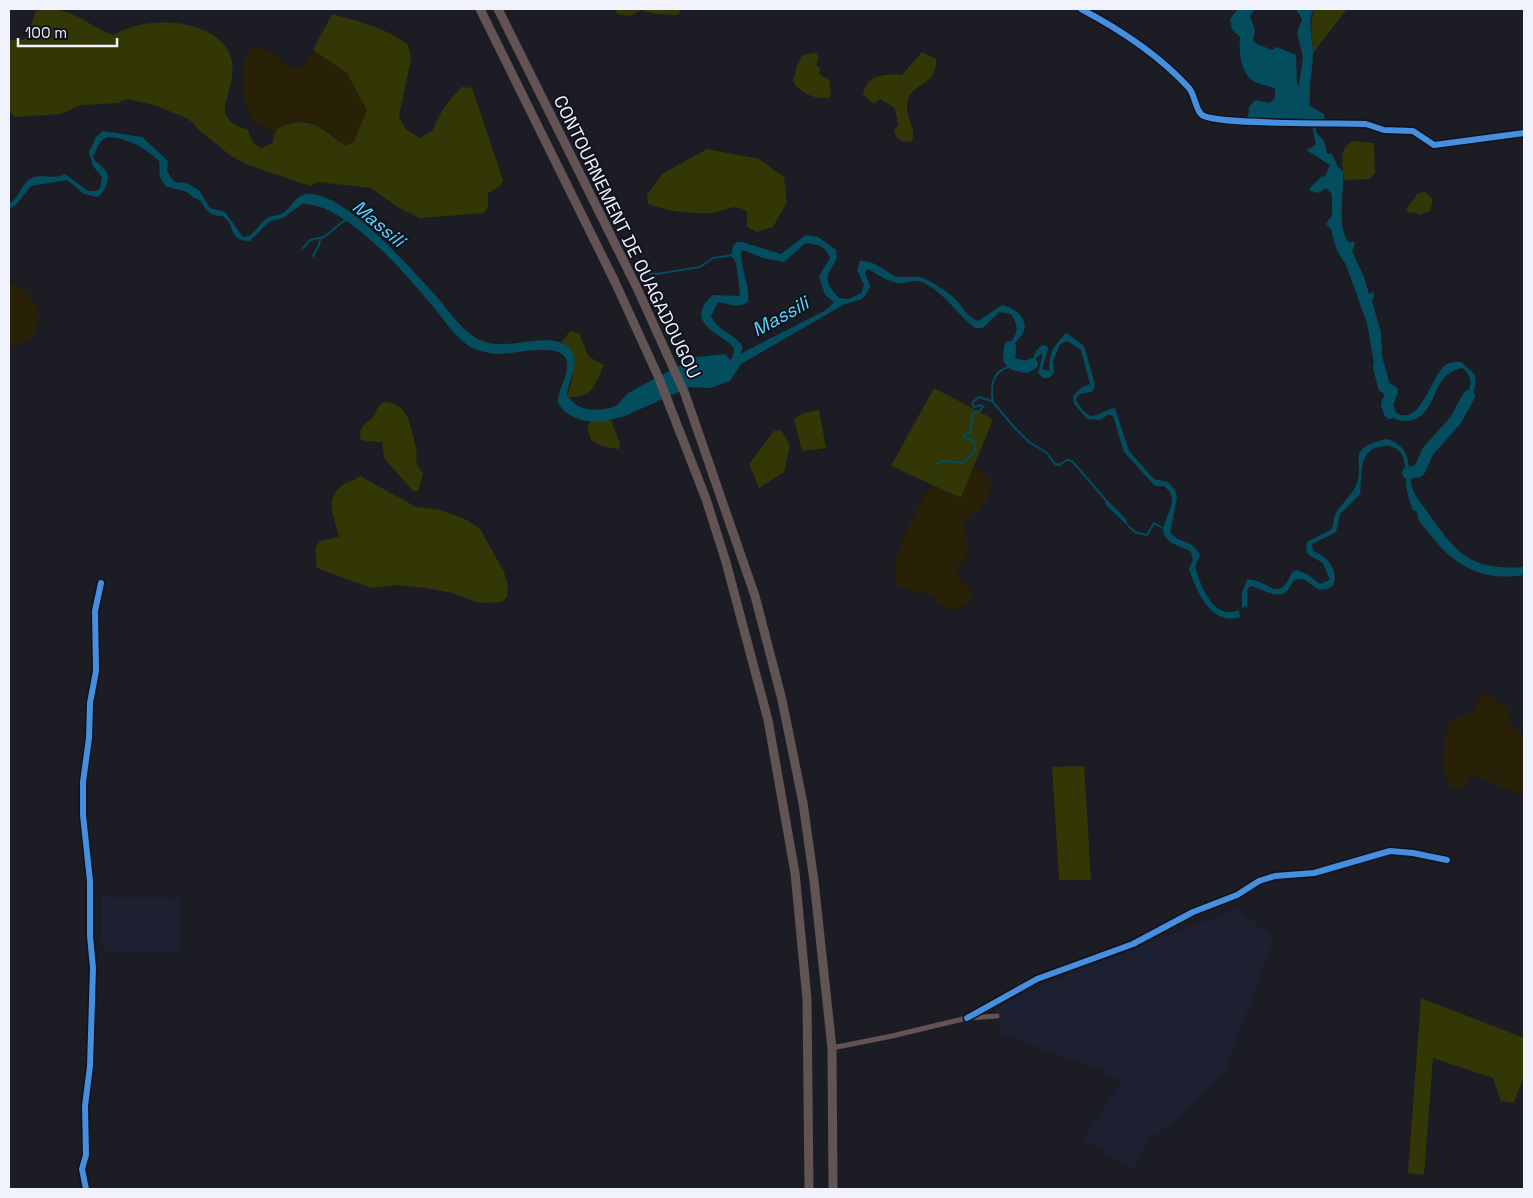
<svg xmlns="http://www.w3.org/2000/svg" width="1533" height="1198" viewBox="0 0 1533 1198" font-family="'Space Grotesk',sans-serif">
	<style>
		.built { fill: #1d2031 }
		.green { fill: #323705 }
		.sand { fill: #282107 }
		.water { fill: #034d5e; fill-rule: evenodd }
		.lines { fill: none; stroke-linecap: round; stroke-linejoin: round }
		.stream { stroke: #034d5e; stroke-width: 2 }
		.river { stroke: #034d5e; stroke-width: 12 }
		.minor { stroke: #655353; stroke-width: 5 }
		.trunk { stroke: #625354; stroke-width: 9 }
		.cycleway-casing { stroke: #0f121e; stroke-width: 9 }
		.cycleway { stroke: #468fdf; stroke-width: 6 }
		.labels { text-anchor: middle; stroke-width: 4; stroke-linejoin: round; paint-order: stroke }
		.street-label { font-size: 18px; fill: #f0f3fc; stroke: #0f121e }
		.water-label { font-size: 19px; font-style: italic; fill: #59d9fc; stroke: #0f121e }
	</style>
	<rect width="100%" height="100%" fill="#1c1d24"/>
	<!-- built -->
	<path class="built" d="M102,897L180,898L179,953L108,952L101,944Z
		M1237,909L1274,938L1224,1074L1180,1118L1151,1138L1133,1169L1083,1140L1121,1081L1101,1070L1001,1034L995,1009L1043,984Z"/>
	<!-- green -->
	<path class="green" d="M47,9C77,9 88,27 114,35C144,15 215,17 230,55C239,77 221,102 226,115C230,124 240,127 248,130C251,139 253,146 262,148L273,143C274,131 277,127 289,124C310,118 324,129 339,142L347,73L313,50L332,14C357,21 388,28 408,45L411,59L399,116L405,128L419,138L433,131C439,113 448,101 462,87L472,88L503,180L500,186L488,193V207L484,213L420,218L399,208L371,188L319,182L310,186L251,166L231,156L199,130L189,119L154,105L127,99L118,103L81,105L61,114L15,117L9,111V40H23L27,36L36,11Z
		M616,9H681L678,15L656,14L641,10L630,16L617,14Z
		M1314,9H1347L1313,53L1311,26Z
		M922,52L936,59C938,85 912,84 908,99C903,115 917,126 912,141L904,142L896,137L894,130L898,125L895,108L880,99L874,104L863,95C865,75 886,73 902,75Z
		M816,53L819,58L816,65L820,68L819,74L829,80L831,93L829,98C816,100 799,93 793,81L797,66L803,55Z
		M1352,141L1374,143L1375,173L1370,179L1344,180C1343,165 1338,150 1352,141Z
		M707,149L759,159L784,177L787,202L773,227L757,232L747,227V212C734,201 724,213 710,213C691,214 666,211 648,204L647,195L662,174Z
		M1425,191L1433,200L1430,211L1419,215L1416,212L1409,213L1406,210C1409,203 1414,201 1417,194Z
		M570,331L579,333L589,357L604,365C594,385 593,399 567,397L573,375L568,348L561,343Z
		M934,388L993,419L961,498L891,466Z
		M384,402C405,404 409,417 413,435C415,445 418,450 416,462L423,474L418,491H413L384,458L382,442L365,441L360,439C360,422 364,427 372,418C378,411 374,409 384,402Z
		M819,410L826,448L802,451L794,419L804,413Z
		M604,415L610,417L620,444L619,449L605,447L591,440L587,426L595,416Z
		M781,430L790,445L784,472L759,488L749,464L774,431Z
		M360,476L416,507L440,510L467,520L480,529L504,572L508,586L507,597L502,602L479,603L453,593L426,588L398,585L371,588L317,568L315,549L320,541L339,537C335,518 323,499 343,485C348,481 354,481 360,476Z
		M1084,766L1091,880H1059L1052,767Z
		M1421,998L1524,1038V1076L1514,1103L1501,1101L1493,1078L1433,1058L1424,1175L1408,1173Z"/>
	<!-- sand -->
	<path class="sand" d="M256,47L269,50L291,68L304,65L313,50L347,73L367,110L354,142L346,146C338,141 332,134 324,129C309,119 287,118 274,132C267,129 255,125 251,118C242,103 235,55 256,47Z
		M9,282C35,293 49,314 30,340L9,347Z
		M973,468L982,471L992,482C990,491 987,503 979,510C973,514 967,515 965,523C962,532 969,541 968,550C965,572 942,567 973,591C971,604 962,609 949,611L926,591L917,594L897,585C886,558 918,509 931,485L961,498Z
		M1481,693L1492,696L1511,712L1509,722L1524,736V793L1520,794L1474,776H1471L1464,786L1457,790C1435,784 1444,736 1451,720L1474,711Z"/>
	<!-- water -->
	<path class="water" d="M1238,9H1255L1250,16L1255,30L1253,40L1257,44L1272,50L1277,47L1296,55L1297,84L1299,85L1303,57L1297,33L1302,19L1296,9H1314C1307,19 1312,39 1313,51C1313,70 1308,88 1310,106L1324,114L1325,121L1248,120L1249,107L1255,100L1269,103L1275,98V89C1268,85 1260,85 1253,81C1240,72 1239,50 1240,37L1232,29L1230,19Z
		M1312,125H1316V132L1324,141L1327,153L1332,154L1338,167L1343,171C1344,190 1336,233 1350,243L1353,241L1355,243L1352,251L1364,277L1369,294L1373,292L1374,296L1372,301L1381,333L1382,356L1387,374L1384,383L1377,381L1367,323L1346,265L1337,251L1331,229L1326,224L1332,215V194L1326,188L1318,193L1310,191V188L1322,176L1325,177L1330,165L1306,150L1316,145Z
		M103,131L142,137L168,161L167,171L174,182L186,183L199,190L210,208L225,212L243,237C255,236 257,225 266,219C270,215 278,216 283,213C295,205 296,192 313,194C352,200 410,268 437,297C448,310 459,326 473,336C501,357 545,328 568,347C584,361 566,382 567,397L577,408L576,412H565L558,402C558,388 569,376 567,362C563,341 518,353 502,354C493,354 481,352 472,348C456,339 443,318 431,304C405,273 344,202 302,204L283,218L270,221L250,241C229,241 236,228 225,218C221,214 219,217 214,215C207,213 204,205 200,200L194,198L187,192L165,186L160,177L159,161C146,148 126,137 107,137L101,141L93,156C95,163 102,165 106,171C111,179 104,192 98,197L84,194L67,180L31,186L16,205L9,209V203C20,199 20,185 30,179C41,172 53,181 65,174L88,191H96L100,188L102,177L93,166L89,152L96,137Z
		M806,235L818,237L836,250L837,258C826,278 822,279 839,298L849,299L861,293L864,285L857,270L860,261C875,260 882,270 895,276C904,280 915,273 928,280C937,286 949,292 956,300C964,308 967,317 978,321L1002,305C1015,308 1030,319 1023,333C1020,338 1015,342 1013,347C1010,352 1012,357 1010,362L1006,360L1005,348C1017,335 1021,329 1011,314L999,312L983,328H975C957,314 944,292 922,282C914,279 907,284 899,283C887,282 877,273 867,269L865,273L870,286C863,304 858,299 843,305L741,364L730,381L710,388L690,387L620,418L616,415L604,417V414L611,412L628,393L696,357L725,354L730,360L733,357L734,348C723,333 681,324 713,295L739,296L740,292L736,263L731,255L733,246L737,242H742L781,254ZM808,243C819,245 826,246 830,258L819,276L825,295L834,302L826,310L740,354L743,347C734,333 718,332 711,316L718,302C730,304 738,309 748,302C750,285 741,270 741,253L743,250L763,258L784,262L803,245Z
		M1067,333L1084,346L1095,384L1093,391C1086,394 1078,391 1076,400C1092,428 1097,411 1115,408L1129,451L1154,479L1168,482L1175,490L1177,498L1170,532C1177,543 1192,539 1200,555L1195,567C1201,586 1213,621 1239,610L1240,617C1211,627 1196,590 1189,569L1193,560L1191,552C1184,546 1169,545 1165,536C1157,521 1185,502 1164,486H1155L1124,452L1113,416L1109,414L1100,420L1087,419L1074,404L1073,396L1082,387L1090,384L1081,350L1067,341L1060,344L1053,361L1054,373L1049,378H1043L1038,373L1043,353L1036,358L1032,368L1026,370L1016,367L1018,363H1031L1036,351L1042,345L1047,346L1048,350L1042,369L1049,371C1050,351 1052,349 1065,334Z
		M1462,362C1465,367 1471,369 1474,374C1480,385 1468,404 1460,411C1464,396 1480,381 1462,368C1434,374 1439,398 1423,414C1411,425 1394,422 1384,411L1382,399L1389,397L1391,399L1395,412C1421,430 1431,373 1447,364C1451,362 1458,362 1462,362Z
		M1387,439C1416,448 1405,471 1414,492C1416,498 1422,504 1426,510C1456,552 1468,571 1524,567V575C1472,583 1446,558 1418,519L1417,512L1412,509C1411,503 1408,497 1407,491C1405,478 1408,465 1401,453C1397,448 1390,445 1384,446C1357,448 1363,474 1360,494L1340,514L1336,532L1312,544L1313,551C1328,556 1339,571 1333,586C1313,598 1312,576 1297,579C1292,580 1291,587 1287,591C1277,601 1260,587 1250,586L1247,591V606L1242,608V593L1247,580C1267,577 1278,607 1292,572L1297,570L1307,574L1320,584L1330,580L1323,563L1309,555L1306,551L1307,542L1332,529C1334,523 1333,518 1336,513C1341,504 1350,497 1355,488C1368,459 1341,450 1387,439Z
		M1104,497L1125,518L1129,527L1106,505Z"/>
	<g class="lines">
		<!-- stream -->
		<path class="stream" d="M303,248L310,240L324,237L345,220
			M313,256L319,245L320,238
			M639,273L657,274L700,267L713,258L733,255
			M993,401C991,391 991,376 1002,370C1006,367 1009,368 1013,364
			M935,464L944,461L962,463L975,452L974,441L964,438L965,434L970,433L973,413L980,411L983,407L981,405L974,407L972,403L979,397L992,401L1014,427L1029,442L1047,453L1055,464L1059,465L1067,460L1072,461L1105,499
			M1129,527L1135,532L1147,535L1154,523L1163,528"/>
		<!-- river -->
		<path class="river" d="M1010,347L1009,359L1013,364L1026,367L1032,364
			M1379,367L1384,387L1392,391L1387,405L1390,413
			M564,401C576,419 601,418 619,411
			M1408,473L1419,471L1428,451L1455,421L1469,396"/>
		<!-- minor -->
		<path class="minor" d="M1081,9C1119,29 1159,55 1189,88C1195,95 1195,109 1202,115C1215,125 1341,123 1366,124L1384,130L1413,131L1434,145L1524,133
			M967,1018L1037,979L1133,944L1193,912L1237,895L1259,881L1275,876L1314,873L1390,851L1413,853L1447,860
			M832,1048L892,1036L967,1018L997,1016
			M86,1189L82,1169L86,1155L85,1106L90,1066L93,968L90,936V881L83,815V782L89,738L90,703L96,671L95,611L101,583"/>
		<!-- trunk -->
		<path class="trunk" d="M480,9L615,282L658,376L706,499L726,562L768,720L795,873L807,999L809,1189
			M498,9L637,288L685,394L755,596L782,700L803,803L814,881L832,1048L833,1189"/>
		<!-- cycleway casing -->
		<g class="cycleway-casing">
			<path id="cycleway" d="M1081,9C1119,29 1159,55 1189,88C1195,95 1195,109 1202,115C1215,125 1341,123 1366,124L1384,130L1413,131L1434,145L1524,133
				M967,1018L1037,979L1133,944L1193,912L1237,895L1259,881L1275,876L1314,873L1390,851L1413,853L1447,860
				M86,1189L82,1169L86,1155L85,1106L90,1066L93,968L90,936V881L83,815V782L89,738L90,703L96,671L95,611L101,583"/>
		</g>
		<!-- cycleway -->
		<use href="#cycleway" class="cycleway"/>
	</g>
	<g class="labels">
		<!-- street labels -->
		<g class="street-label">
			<text transform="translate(627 237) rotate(64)" y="6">CONTOURNEMENT DE OUAGADOUGOU</text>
		</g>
		<!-- water labels -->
		<g class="water-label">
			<text transform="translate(379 223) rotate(40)" y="7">Massili</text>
			<text transform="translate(780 316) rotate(-29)" y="7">Massili</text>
		</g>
	</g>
	<!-- border -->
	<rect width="1533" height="1198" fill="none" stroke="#f0f3fc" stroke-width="20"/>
	<!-- scale -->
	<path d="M18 38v8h99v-8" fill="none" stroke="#f0f3fc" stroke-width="2.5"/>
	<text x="25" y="38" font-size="15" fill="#f0f3fc" stroke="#0f121e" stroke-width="4" paint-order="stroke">100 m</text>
</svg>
